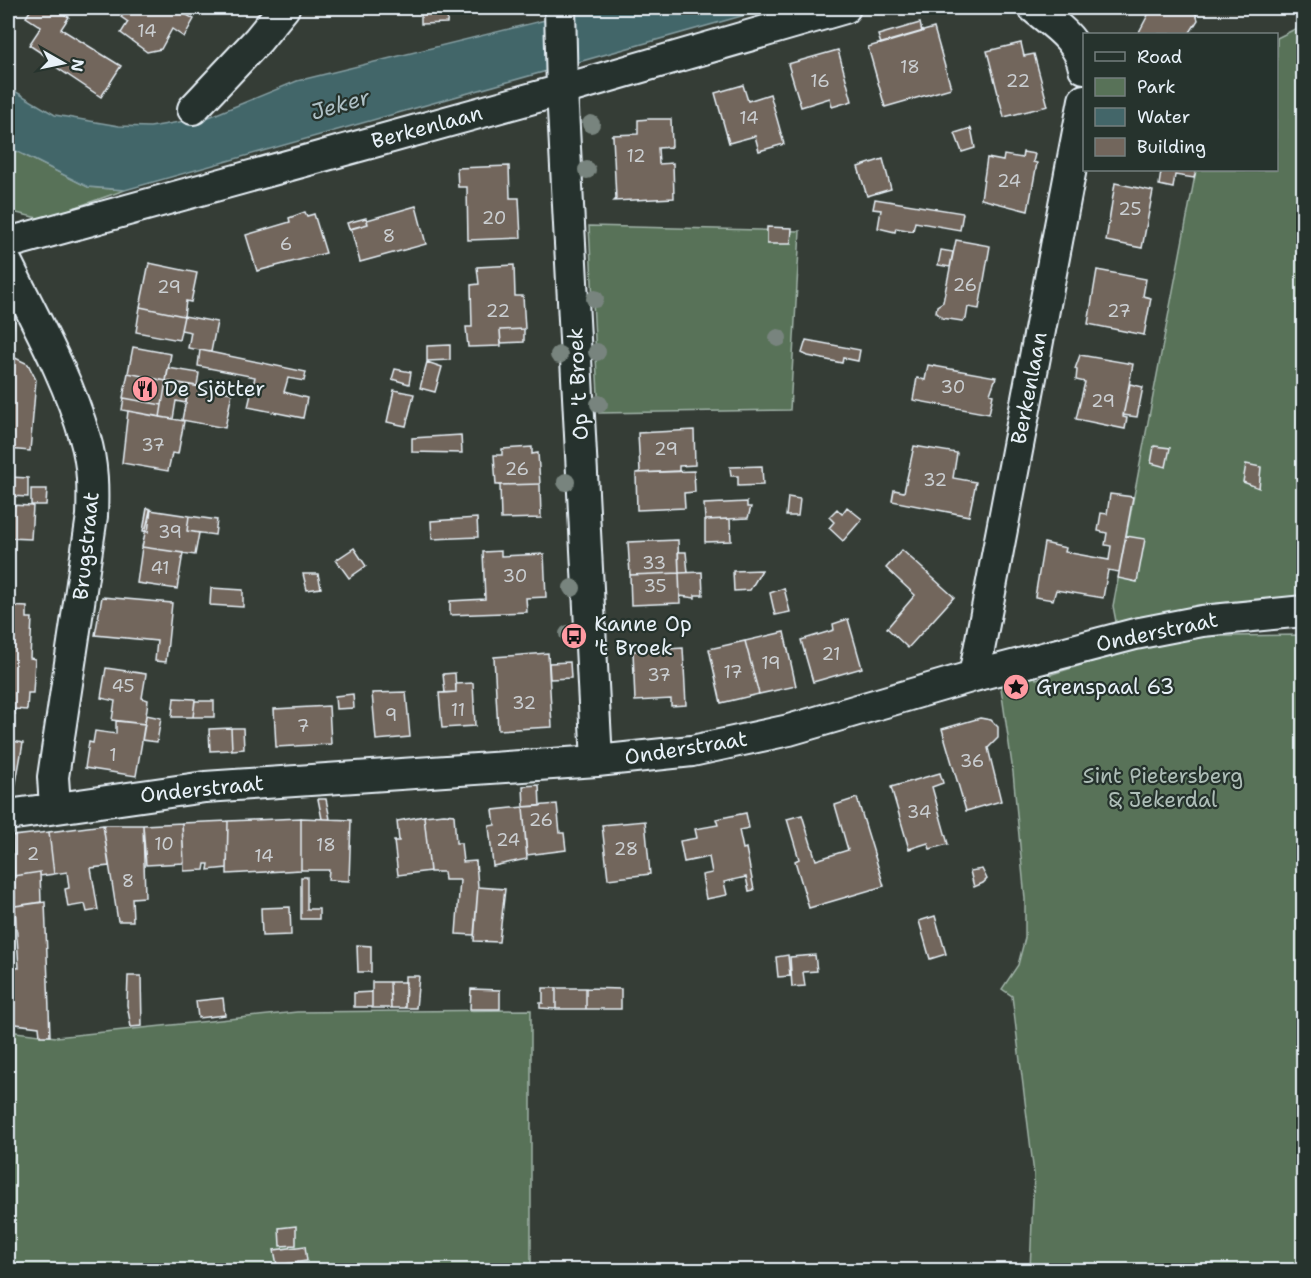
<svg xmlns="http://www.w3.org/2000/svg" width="1311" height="1278" viewBox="0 0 1311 1278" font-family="'Shantell Sans',sans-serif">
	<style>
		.green { fill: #587258; stroke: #a0b2a8; stroke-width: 1.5 }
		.water { fill: #436669; stroke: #859ea2; stroke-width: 1.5 }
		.building { fill: #72665c; stroke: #e8f1f8; stroke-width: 1.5 }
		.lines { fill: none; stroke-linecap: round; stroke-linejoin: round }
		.minor-casing { stroke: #e8f1f8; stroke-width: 34 }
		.minor { stroke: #26332d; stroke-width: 30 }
		.tree { fill: #78847e }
		.labels { text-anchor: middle; stroke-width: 4.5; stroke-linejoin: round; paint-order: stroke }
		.number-label { font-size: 18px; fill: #caced1 }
		.street-label { font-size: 21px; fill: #e8f1f8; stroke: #26332d }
		.poi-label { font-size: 21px; fill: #e8f1f8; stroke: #26332d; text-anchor: start }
		.park-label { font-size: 21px; fill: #aebeb8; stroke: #26332d }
		.water-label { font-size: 22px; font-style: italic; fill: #aec0c6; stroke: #26332d }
	</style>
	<rect width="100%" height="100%" fill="#353d36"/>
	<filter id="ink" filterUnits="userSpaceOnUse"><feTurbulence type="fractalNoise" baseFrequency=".0167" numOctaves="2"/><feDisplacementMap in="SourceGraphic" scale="12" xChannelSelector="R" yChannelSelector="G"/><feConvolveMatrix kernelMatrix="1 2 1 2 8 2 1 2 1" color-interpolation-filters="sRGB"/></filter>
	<g filter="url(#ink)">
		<!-- green -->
		<path class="green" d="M1303,25V602L1117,627L1113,606L1196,170H1276L1277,38Z
			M8,147L88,187L125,190L42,219L8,211Z
			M589,226L800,231L790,410L599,413Z
			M1303,635V1270H1030L1034,1174L1012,996L1002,989L1018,965L1025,938V899L1013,772L1000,681L1035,670L1036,679L1172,637Z
			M531,1010V1270H8V1031L56,1037L297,1012Z"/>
		<!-- water -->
		<path class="water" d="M594,8H770L125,190L88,187L8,147V87L55,115L119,126L150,127L209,117L297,81Z"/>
		<!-- building -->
		<path class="building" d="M32,8H54L69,17L61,29L121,66L101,97L53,65L55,62L29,45L41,27L26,17Z
			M128,8H175L194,19L184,37L172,29L161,49L147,52L121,33L128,22L121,17Z
			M421,8H482V11L448,13L447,23L421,24Z
			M1146,8H1194L1198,20L1189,34H1138L1148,15Z
			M920,23L922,32L881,44L878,35Z
			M934,28L951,88L885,107L868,47Z
			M1021,43L1024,56L1034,54L1048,106L1004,117L987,51Z
			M838,50L852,101L832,107L830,98L801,107L788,64Z
			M743,85L748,101L770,94L784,144L759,151L755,136L729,143L715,93Z
			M649,119H671L672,147L658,148L659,164L673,163L674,198L614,201L616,199L613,136L611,135L638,134V120Z
			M971,128L975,148L962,152L955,133Z
			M1023,152L1035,154L1033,162L1037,163L1028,211L981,199L987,158L1003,161L1004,155L1022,158Z
			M883,159L891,189L867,196L858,167Z
			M509,166L510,198H519L521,238L468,240L467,187H458L457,168Z
			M1147,170H1196L1194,178L1175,175L1173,188L1159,185L1161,172Z
			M1115,183L1153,191L1142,248L1106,241Z
			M875,199L963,213L960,230L915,222L913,231L896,228L895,232L878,228L881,210L873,209Z
			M416,206L426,244L360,262L351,229L368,224L367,220Z
			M305,212L307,216L314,214L326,253L257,271L246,235L290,222L289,218Z
			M366,218L368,224L349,229L347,223Z
			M767,227L792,228L791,244H767Z
			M956,240L990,246L979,309L968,307L966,319L962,321L942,318L936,312L937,306L943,302Z
			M941,250L953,252L950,267L938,265Z
			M149,263L197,273L191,302L186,301L184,316L140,307Z
			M514,265L515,296H523L525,329L500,330L501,346L468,347L466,327H472L471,285L479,284L477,267Z
			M1097,270L1146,279L1143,296L1151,298L1144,335L1088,324Z
			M140,307L184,316L179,340L136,332Z
			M8,308L14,321L11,356L28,364L36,380L30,451L8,449Z
			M184,316L217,322L211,352L188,348L191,332L181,330Z
			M524,329V342L501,343L500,330Z
			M806,340L860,350L858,361L843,358L842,363L808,356L802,353Z
			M450,345V360L427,361V346Z
			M133,347L171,354L166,381L128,373Z
			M200,350L306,372L304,381L288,378L284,392L307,398L303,418L248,407L255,377L198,366Z
			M1080,355L1133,364L1123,417L1127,418L1125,429L1076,419L1085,382L1076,380L1077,370L1075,369Z
			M427,362L442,367L435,392L420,388Z
			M928,365L996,377L990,394L993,395L989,414L913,400L917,378L925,380Z
			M168,368L199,373L197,386L166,381Z
			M395,369L411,372L409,384L392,379Z
			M128,373L166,381L162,405L123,398Z
			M166,381L189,385L186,403L176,401L173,419L160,417Z
			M1130,384L1143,387L1137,417L1123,415Z
			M189,385L232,393L225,428L182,420Z
			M394,390L414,394L406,426L387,422Z
			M124,398L162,405L160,417L122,410Z
			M128,411L184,421L178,454L172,453L168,471L122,463Z
			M694,430L695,465L679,466V471L636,473L640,472L638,433Z
			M461,435L462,453L412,452V438Z
			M914,446L957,453L953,478L976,482L969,516L892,501L894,490L904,492Z
			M1154,446L1170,448L1166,467L1151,463Z
			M532,447V454L538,453L540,484L496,485L494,455H502V449Z
			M1246,464L1261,467L1259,488L1243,482Z
			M762,466L763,485L738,486V476H731L730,467Z
			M694,471L695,492L684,493L685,508L637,510L636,473Z
			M10,477L28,478V497L9,496Z
			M540,484L541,518L501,519L500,485Z
			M31,489H47L46,505H31Z
			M1110,494L1133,497L1119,572L1108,570L1103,598L1056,590L1053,600L1035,597L1044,543L1066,548L1065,552L1109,560L1111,546L1105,545L1107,533L1098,531L1101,513L1107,514Z
			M788,497L800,499L798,516H786Z
			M747,502V507H751L748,518L705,520L704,504Z
			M8,505L33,506L31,539L8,538Z
			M847,507L862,519L843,541L829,528L834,522L829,517L837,509L842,514Z
			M147,508L151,509L148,532L143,531Z
			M150,510L189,516L187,531L199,533L195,555L142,547Z
			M189,516L217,520L215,535L187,531Z
			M477,518L478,537L432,539L431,521Z
			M730,519L731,541L705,542V520Z
			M1126,536L1145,539L1137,582L1118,578Z
			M678,540L679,573L630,575L628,542Z
			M142,547L183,553L177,589L137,583Z
			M354,548L366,566L349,578L336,560Z
			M902,550L954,597L908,648L887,628L915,595L886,568Z
			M501,551V556L544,554L546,597L526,598L527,612L450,615V601L485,599L483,552Z
			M678,552H686L688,573H679Z
			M762,570L750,590L734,591L733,571Z
			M702,572L703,595H695V598L680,596L679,573Z
			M679,573L680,603L631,605L630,575Z
			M303,574H318L321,588L307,590Z
			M211,588L243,590V607L210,605Z
			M784,588L790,612L775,615L770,593Z
			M102,597L172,603L166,662L155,661L157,641L95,635Z
			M8,606L27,607V618H32L30,658L35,659L33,693H28L27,710L14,709L15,714L8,713Z
			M848,619L862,668L813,682L801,640L834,630L833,624Z
			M784,632L796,686L759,694L745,641Z
			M745,641L759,694L721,703L709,649Z
			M683,648L686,705L671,706V699L635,701L633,651Z
			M548,653L552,727L498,730L494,657Z
			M570,662L571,678L550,679L549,663Z
			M106,668L146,674L142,698L148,700L145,724L112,720L115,701L101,698Z
			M455,673L456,692L445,693L443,674Z
			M473,683L475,726L442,728L439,693L456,692V684Z
			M406,692L410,737L376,740L372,693Z
			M353,694L354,708L336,709L335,696Z
			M174,698L195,699L193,717H172Z
			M195,701H214V717H193Z
			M329,706L331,744L276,747L274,709Z
			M146,715L161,718L157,742L142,740Z
			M980,718L991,720L998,727V738L988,748L1001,801L966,811L942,729Z
			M116,721L145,724L136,776L85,768L89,742L93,743L95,731L116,734Z
			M231,728H243L244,749L232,750Z
			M231,728L232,750L210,751L209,729Z
			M8,740L23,743L14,794L8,795Z
			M940,773L943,783L932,787L948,844L930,849L928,843L909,849L891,787Z
			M539,785L540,806L524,807L523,786Z
			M857,798L884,886L809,908L795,861L799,859L787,819L802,815L816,860L848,850L835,805Z
			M318,799H326L330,819H322Z
			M557,804L560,833H564L566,850L527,855L523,807Z
			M523,807L527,859L493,866L489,826L495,825L493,810Z
			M746,813L749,828L739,830L743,849L746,848L754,890L749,891L746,877L724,882L727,895L706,899L702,875L712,873L709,857L684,862L680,841L697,838L695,829L718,825L716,819Z
			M444,814L454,815L456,843H461L463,862L476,861L478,887L474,935L456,934L460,880H445L444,872H430L424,816Z
			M424,816L430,871L398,875L394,841H399L397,821Z
			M301,818L351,820L349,881L328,880L329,870H301Z
			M301,818V870L227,874L228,821Z
			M228,821L227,868L208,870L209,864H205L204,870L184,871L182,823Z
			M645,821L650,874L608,879L602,825Z
			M182,823L184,863L146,865L143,825Z
			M103,825H143L145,897L132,898L133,921H118Z
			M103,825L109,866L91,868L98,910L87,912L85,904L68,907L65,889L69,888L67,872L54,874L49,832Z
			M49,832L54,874L40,876V872L14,876L13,836Z
			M12,834L13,836L15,897L8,890V835Z
			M982,869L987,879L983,883L974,887L970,871Z
			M40,872L41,902L15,906L14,876Z
			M301,877H307V909H319V919H301Z
			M478,887L505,889L499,942L474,941Z
			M45,902L50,1036H40L39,1027L8,1023V967L19,968L15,906Z
			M290,907L291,935L262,936L261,908Z
			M935,916L946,954L930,959L919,921Z
			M357,945L371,946V972H358Z
			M788,955L790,976L778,977L776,957Z
			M815,955L817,971L803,972L805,986L792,987L790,957Z
			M128,976H141L142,1026L131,1027L127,1005Z
			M405,976H419L416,1008H405Z
			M372,982H390L391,1008H372Z
			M390,982H406L405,1008H391Z
			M543,988H556V1009L540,1008V1003H543Z
			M556,988H586V1009H556Z
			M586,988L621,989V1009H586Z
			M471,989L500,990V1009H470Z
			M372,992V1007H354V993Z
			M223,998L225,1015L198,1018L196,1001Z
			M296,1226V1245L280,1246L279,1228Z
			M305,1246L307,1261L277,1265L274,1250Z"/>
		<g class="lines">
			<!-- minor casing -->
			<g class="minor-casing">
				<path id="minor" d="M560,8L562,90L597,761
					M1034,8C1056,26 1078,39 1084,68
					M193,109L258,40L284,8
					M8,243L562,90L845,8
					M8,265C35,320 68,378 85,438C93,464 93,490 92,516L53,777L55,807
					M974,676L1084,100
					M8,815L205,787L597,761L692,751L789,730L974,676L1135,634L1202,621L1304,611"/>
			</g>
			<!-- minor -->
			<use href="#minor" class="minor"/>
		</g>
		<!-- trees -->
		<g class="tree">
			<circle cx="591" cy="124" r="9"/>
			<circle cx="587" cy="170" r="9"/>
			<circle cx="595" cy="299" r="9"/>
			<circle cx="778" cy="338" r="9"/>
			<circle cx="597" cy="352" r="9"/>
			<circle cx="559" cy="355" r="9"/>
			<circle cx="599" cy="404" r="9"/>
			<circle cx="566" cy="482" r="9"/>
			<circle cx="572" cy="588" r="9"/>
			<circle cx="568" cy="634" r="9"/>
		</g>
	</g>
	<!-- icons -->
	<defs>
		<g id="restaurant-disc" transform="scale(1.35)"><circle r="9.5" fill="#ff9aa2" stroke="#26332d"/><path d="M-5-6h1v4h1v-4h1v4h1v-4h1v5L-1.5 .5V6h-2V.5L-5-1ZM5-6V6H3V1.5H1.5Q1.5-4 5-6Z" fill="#111"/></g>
		<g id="bus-disc" transform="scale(1.35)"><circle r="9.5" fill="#ff9aa2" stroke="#26332d"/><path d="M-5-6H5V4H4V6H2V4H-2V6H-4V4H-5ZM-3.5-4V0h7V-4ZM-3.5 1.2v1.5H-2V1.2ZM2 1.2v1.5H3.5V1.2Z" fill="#111"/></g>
		<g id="sight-disc" transform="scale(1.35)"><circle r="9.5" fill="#ff9aa2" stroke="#26332d"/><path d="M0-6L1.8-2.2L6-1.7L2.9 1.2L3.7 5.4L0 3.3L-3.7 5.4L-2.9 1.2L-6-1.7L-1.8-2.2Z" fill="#111"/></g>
	</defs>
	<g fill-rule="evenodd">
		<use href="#restaurant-disc" x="145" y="389"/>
		<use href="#bus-disc" x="574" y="636"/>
		<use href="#sight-disc" x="1016" y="687"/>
	</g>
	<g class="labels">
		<!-- number labels -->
		<g class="number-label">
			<text x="147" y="37">14</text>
			<text x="910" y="73">18</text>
			<text x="820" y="87">16</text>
			<text x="1018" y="87">22</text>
			<text x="749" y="124">14</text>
			<text x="636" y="162">12</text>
			<text x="1009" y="187">24</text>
			<text x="1130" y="215">25</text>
			<text x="494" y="224">20</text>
			<text x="389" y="242">8</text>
			<text x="286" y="250">6</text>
			<text x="965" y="291">26</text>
			<text x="169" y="293">29</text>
			<text x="498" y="317">22</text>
			<text x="1119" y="317">27</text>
			<text x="953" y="393">30</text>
			<text x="1103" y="407">29</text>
			<text x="153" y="451">37</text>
			<text x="666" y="455">29</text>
			<text x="517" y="475">26</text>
			<text x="935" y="486">32</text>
			<text x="170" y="538">39</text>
			<text x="654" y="569">33</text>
			<text x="160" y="574">41</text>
			<text x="515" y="582">30</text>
			<text x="655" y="592">35</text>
			<text x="831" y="660">21</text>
			<text x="771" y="669">19</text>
			<text x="733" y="678">17</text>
			<text x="659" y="681">37</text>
			<text x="123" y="692">45</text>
			<text x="524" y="709">32</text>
			<text x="458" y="716">11</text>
			<text x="391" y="721">9</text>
			<text x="303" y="732">7</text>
			<text x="113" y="761">1</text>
			<text x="972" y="767">36</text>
			<text x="919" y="818">34</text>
			<text x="541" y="826">26</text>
			<text x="508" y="846">24</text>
			<text x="164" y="850">10</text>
			<text x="326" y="851">18</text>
			<text x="626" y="855">28</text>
			<text x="33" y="860">2</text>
			<text x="264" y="862">14</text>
			<text x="128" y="887">8</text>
		</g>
		<!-- street labels -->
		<g class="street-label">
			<text transform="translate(427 127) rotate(-15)" y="7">Berkenlaan</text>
			<text transform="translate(578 384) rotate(-93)" y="7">Op 't Broek</text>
			<text transform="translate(1029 388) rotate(-79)" y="7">Berkenlaan</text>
			<text transform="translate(86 546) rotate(-84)" y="7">Brugstraat</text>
			<text transform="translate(1157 632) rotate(-12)" y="7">Onderstraat</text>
			<text transform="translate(686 748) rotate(-9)" y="7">Onderstraat</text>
			<text transform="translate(202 789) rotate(-6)" y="7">Onderstraat</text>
		</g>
		<!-- poi labels -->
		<g class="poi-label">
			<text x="164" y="396">De Sjötter</text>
			<text x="594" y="631">Kanne Op<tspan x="594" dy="24">'t Broek</tspan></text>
			<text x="1036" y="694">Grenspaal 63</text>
		</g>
		<!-- park labels -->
		<g class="park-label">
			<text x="1163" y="783">Sint Pietersberg<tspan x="1163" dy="24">&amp; Jekerdal</tspan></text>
		</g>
		<!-- water labels -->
		<g class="water-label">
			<text transform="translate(340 104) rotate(-16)" y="8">Jeker</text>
		</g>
	</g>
	<!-- margin -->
	<rect width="1311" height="1278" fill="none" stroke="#26332d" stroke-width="30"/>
	<rect x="15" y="15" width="1281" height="1248" fill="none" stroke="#e8f1f8" stroke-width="2" filter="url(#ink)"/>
	<!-- legend -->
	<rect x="1083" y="33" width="195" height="138" fill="#26332d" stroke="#747f7e" stroke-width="1.5"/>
	<rect x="1095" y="52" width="30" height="9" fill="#26332d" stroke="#747f7e" stroke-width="1.5"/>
	<text x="1137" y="63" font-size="18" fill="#e8f1f8">Road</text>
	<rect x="1095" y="78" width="30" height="18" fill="#587258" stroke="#747f7e" stroke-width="1.5"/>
	<text x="1137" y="93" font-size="18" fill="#e8f1f8">Park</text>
	<rect x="1095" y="108" width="30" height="18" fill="#436669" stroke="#747f7e" stroke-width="1.5"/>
	<text x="1137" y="123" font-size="18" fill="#e8f1f8">Water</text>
	<rect x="1095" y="138" width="30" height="18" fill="#72665c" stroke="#747f7e" stroke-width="1.5"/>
	<text x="1137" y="153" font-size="18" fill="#e8f1f8">Building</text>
	<!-- north arrow -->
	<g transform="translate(63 63) rotate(99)" stroke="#26332d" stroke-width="4.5" paint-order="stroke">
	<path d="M0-4.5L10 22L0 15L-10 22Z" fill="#e8f1f8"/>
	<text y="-9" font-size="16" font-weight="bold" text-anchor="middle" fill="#e8f1f8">N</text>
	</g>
</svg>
